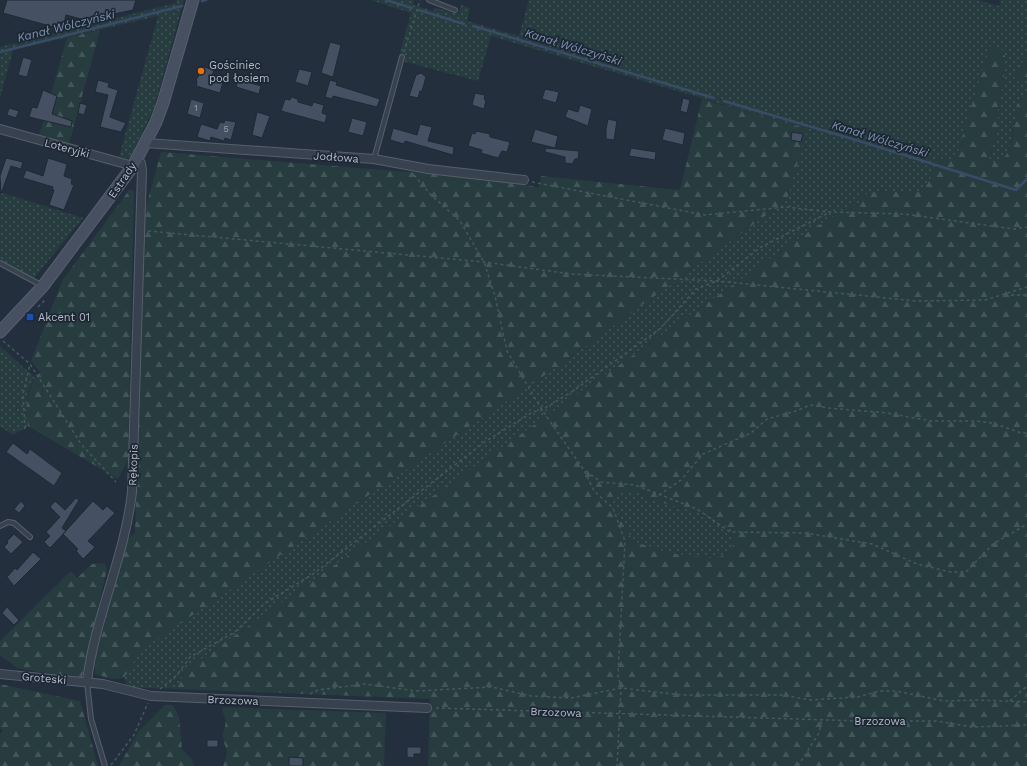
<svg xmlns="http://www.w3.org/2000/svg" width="1027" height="766" viewBox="0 0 1027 766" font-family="'Work Sans',sans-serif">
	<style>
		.grass { fill: url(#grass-dots) }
		.forest { fill: url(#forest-firs); fill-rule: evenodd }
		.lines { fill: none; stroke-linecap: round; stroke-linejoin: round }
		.stream { stroke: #394c67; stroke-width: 2.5 }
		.building { fill: #455162; stroke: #1f2835 }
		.service-casing { stroke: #565f6c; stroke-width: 6 }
		.minor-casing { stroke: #565f6c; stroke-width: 10 }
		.secondary-casing { stroke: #565f6c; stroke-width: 13 }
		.path { stroke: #44595c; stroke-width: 1.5; stroke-dasharray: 3 3; stroke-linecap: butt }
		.service { stroke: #38414e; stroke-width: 4 }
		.minor { stroke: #38414e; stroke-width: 8 }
		.secondary { stroke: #465061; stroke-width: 11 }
		.food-dot { fill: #e8710a; stroke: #1d2633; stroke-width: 1.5 }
		.transit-dot { fill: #1a4fb4; stroke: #1d2633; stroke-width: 1.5 }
		.labels { text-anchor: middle; stroke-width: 3.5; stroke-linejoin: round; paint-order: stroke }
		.number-label { font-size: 9px; fill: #98a1af }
		.poi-label { font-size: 11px; fill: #b4bcc9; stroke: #1d2633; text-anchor: start }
		.street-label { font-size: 11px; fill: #b4bcc9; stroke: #1d2633 }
		.water-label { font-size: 12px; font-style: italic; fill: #7c92b1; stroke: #1d2633 }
	</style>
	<defs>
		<pattern id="grass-dots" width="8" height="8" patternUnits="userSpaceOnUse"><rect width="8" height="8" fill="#263c3f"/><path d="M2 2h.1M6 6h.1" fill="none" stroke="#435659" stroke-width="1.8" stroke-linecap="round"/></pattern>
		<pattern id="forest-firs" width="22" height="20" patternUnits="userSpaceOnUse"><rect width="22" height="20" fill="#263c3f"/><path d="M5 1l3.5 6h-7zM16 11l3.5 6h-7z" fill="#435659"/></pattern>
	</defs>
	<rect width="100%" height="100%" fill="#242f3e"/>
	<!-- grass -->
	<path class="grass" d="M177,0H184L154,108L130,158L119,157L158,16L13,50L0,98V47L176,3Z
		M371,0H414L413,5L434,11L435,8L458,14L461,5L470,8L467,21L519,36L529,0H977L999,6L1001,0H1027V57L1017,68L1023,81L1027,78V97C1006,110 1021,171 988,162L998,125V109L1005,71L955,162L939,158C934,173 930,185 916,193L871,191L861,198L859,206L808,232L197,662L186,671L176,689L128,687L124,678L140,650L561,364L787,200L806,129L491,36L478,81L398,60L411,13Z
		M0,192L83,218L34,278L0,260Z
		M0,346L35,378C25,391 25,411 28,426L13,435L0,426Z
		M617,491L636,492L654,501L711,515L731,529L733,549L716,559L668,553L633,541L610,500Z"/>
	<!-- forest -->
	<path class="forest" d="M100,30L69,144L39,136L67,38Z
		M989,46L1003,50L1005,57V71L998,109V125L988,162C1015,170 1014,120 1017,104L1027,97V766H428L430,699L176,689L186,671L197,662L808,232L850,205L859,206L861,198L871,191L916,193C930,185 934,173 939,158L955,162ZM617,491L636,492L654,501L711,515L731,529L733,549L716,559L668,553L633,541L610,500Z
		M1027,57V78L1019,82L1014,80L1017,68Z
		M702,99L807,129L787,200L561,364L141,650L124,678L112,679L95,674L96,657L126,540L135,533L145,210L161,152L507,180L539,188L541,176L680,190Z
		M130,189L134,192L128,460L118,479L28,426C24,406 27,388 40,372L31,361L62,281Z
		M105,563L107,569L82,677L58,675L17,668L0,655V641L71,571L77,578L92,564Z
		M0,684L80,701L98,766H0V734L3,731L0,728Z
		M165,705H173L179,717L182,749L192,760L194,766H119L138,732Z
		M223,707L386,713L384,766H223C231,749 224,750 223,735C223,730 227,725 225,719C224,714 222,713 223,707Z"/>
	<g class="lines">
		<!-- stream -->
		<path class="stream" d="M386,0L412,8
			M202,1L206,0
			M419,10L464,24
			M473,26L714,98
			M0,52L182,6
			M724,101L859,141L1016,190L1027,179"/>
	</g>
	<!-- building -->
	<path class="building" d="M7,0H136L133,10L85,20L66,15L64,23L58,22L57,28L3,13Z
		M330,42L341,45L333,77L321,73Z
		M23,57L32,60L27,77L18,75Z
		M201,66L214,70L211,79L223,82L220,93L196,86L197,82L196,79L198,77Z
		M299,69L312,72L308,86L295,82Z
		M421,73L426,77L422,91H420L418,98L409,96L416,75Z
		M238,79L261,86L259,94L236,87Z
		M98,80L109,83L108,87L118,90L110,117L126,123L121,132L100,127L108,95L95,92Z
		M330,80L337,82L336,85L380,99L377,107L333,96L332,99L325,97Z
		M545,89L559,92L556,103L542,99Z
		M43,90L57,96L52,114L72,121L71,127L29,117L32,107L37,108Z
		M475,93L485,95L484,99L486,100L484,109L472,105Z
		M291,97L298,99V102L312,106L313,102L324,105L322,113L327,115L325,123L281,111L285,99L290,100Z
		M683,98L690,100L687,113L680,111Z
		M191,99L204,103L200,118L187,114Z
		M80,103L87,105L84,115L78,113Z
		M580,105L592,109L588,126L565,117L568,109L578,112Z
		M9,108L19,111L16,118L7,115Z
		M257,112L270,116L262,138L252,135Z
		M352,118L367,122L363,136L348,132Z
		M608,119L617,121L614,140L606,139V129Z
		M225,120L236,122L231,140L225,138L224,141L211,137L210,141L197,137L201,124L217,129L220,122L224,123Z
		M420,124L432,127L428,141L454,147L453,155L405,141L404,144L390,140L393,128L417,135Z
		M665,128L685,133L683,145L662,140Z
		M535,129L558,136L555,148L531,142Z
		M476,131L490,134V137L510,142L507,152L502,151L498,158L481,153L482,150L468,146L472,133L475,134Z
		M792,132L803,134L801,142L791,140Z
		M546,148L579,151L578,159H575L572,164L565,163V157L545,152Z
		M631,148L656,152L655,160L629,156Z
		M6,158L23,162L21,169L11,166L1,194L0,176Z
		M48,158L67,164L64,176L72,179L71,184L74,185L64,210L49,205L54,190L52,189L53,187L23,178L26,170L43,176Z
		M13,443L27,454L30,449L62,473L54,486L6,452Z
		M76,498L79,500L62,528L66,531L50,548L44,542L50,536L46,532L60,517L50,507L55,501L65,510Z
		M21,501L25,506L19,513L14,509Z
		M93,501L103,510L107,506L115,513L88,541L95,547L83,559L76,551L78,549L63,534Z
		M14,534L23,542L11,554L4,547L8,543L7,541Z
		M33,552L41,559L14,586L7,577L15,568L17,570Z
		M7,607L19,620L14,625L2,613Z
		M207,740H218V747H207Z
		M407,747H421V754H414V758L407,757Z
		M289,757L303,758V766H289Z"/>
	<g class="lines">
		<!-- service casing -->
		<g class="service-casing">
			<path id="service" d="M429,0L455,10
				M374,159L402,57
				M0,263L41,285
				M0,526L8,522L14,523L30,537
				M87,682L91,719L105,766"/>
		</g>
		<!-- minor casing -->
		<g class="minor-casing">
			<path id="minor" d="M0,129L133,166
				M146,143L374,159L428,169L524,180
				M0,674L103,684L151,696L427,708
				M87,681C95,617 125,556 132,492L142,171L141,163L137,158"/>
		</g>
		<!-- secondary casing -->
		<g class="secondary-casing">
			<path id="secondary" d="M0,332L43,286L133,166L156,122L163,103L193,0"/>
		</g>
		<!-- path -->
		<path class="path" d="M404,52L420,0
			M414,175L429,193L460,221L484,262L495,296L507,351L542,410L584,470L594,491L613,508L625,541L618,675L621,688L617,766
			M532,182L705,215L786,207L830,212L904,214L1014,229L1027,227
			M148,231L484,262L571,274L717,281L916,301L985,300L1027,287
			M1005,295H1027
			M38,307L45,300
			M3,341L30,364L81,444L116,482
			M25,429L23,394L30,364
			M586,471L601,482L635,485L697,509L730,532L806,533L872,544L917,564L950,572H966L993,544L1027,524
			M659,495L681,480L703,454L751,433L767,419L796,411L810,405L828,408L887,413L931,421H975L993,423L1021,433H1027
			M160,689L177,675L190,657L235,632L264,604L313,574L486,441L533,412L542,410L573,391L661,328L696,289L717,281L761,247L830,212
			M310,694L318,690L365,684L416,691L492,687L531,696L571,698L621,688L682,695H783L810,700L857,697L880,691H896L944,701L978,700L1027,702
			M1010,701L1027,686
			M436,708L861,721H937L972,727L1027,725
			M111,765L134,735L148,703
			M798,766L819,733L822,720"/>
		<!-- service -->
		<use href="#service" class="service"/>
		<!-- minor -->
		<use href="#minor" class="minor"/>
		<!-- secondary -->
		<use href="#secondary" class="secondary"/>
	</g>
	<!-- markers -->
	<circle class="food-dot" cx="201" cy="71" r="4"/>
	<rect class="transit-dot" x="26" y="313" width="8" height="8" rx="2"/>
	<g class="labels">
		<!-- number labels -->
		<g class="number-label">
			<text x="196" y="111">1</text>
			<text x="226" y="132">5</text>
		</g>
		<!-- poi labels -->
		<g class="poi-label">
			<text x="209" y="69">Gościniec<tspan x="209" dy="13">pod łosiem</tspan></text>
			<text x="38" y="321">Akcent 01</text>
		</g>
		<!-- street labels -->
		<g class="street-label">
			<text transform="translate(67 148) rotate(15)" y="4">Loteryjki</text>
			<text transform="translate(336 157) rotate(4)" y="4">Jodłowa</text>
			<text transform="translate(122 180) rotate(-56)" y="4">Estrady</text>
			<text transform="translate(133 465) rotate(-88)" y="4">Rękopis</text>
			<text transform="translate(44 678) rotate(5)" y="4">Groteski</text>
			<text transform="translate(233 700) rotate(2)" y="4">Brzozowa</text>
			<text transform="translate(556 712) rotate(2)" y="4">Brzozowa</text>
			<text x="880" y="725">Brzozowa</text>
		</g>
		<!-- water labels -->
		<g class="water-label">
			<text transform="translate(66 26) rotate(-14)" y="4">Kanał Wólczyński</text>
			<text transform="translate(573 47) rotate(17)" y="4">Kanał Wólczyński</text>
			<text transform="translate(880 139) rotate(17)" y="4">Kanał Wólczyński</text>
		</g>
	</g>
</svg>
